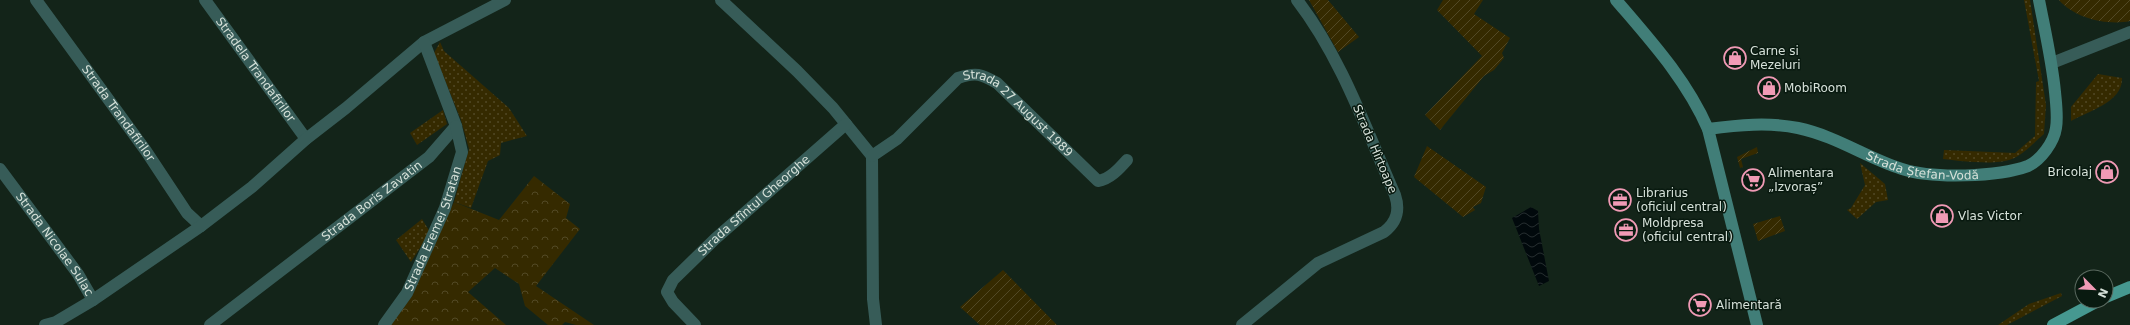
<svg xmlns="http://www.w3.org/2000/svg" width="2130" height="325" viewBox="0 0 2130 325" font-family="'DejaVu Sans',sans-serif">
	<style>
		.grass { fill: url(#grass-dots) }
		.forest { fill: url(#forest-crowns) }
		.garden { fill: url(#garden-furrows) }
		.water { fill: url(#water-waves) }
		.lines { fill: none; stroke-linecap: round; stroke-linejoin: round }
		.street { stroke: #375c58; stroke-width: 12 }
		.secondary { stroke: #417e78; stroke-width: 12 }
		.primary { stroke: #469890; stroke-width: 12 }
		.labels { text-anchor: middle; stroke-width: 3; stroke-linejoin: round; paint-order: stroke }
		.poi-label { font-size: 12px; fill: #d6e1d9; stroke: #091a10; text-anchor: start }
		.street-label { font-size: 12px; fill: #d6e1d9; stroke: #091a10 }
	</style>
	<defs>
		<pattern id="grass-dots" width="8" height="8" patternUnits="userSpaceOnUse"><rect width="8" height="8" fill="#352a00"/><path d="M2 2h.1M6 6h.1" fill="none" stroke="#524925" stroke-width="1.8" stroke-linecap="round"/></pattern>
		<pattern id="forest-crowns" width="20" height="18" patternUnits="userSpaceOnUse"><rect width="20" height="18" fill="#352a00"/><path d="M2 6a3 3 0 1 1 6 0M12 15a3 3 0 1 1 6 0" fill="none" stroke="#524925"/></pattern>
		<pattern id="garden-furrows" width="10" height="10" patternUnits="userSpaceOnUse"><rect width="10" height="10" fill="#352a00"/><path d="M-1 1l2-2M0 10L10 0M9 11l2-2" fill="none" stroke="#524925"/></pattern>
		<pattern id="water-waves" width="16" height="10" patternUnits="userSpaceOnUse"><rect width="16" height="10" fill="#01090c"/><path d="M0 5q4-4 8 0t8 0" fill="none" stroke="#252d2f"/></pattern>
	</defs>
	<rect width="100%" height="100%" fill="#132419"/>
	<!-- grass -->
	<path class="grass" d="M2024,0H2030L2046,105L2044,134C2033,143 2023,156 2009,160C1995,165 1959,161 1943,159L1944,150L2015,153L2035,136L2036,82L2039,81Z
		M440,42L444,51L509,108L527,136L501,143L500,155L488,161L471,208L454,202L469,149L461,120L434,53Z
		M2098,74L2122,78C2123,102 2089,111 2071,121V107Z
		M443,110L447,124L417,145L410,133Z
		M1860,163L1885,184L1888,200L1876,202L1857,219L1847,210L1851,208L1865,185Z
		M422,219L430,232L411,262L396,240Z
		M2061,293L2062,296L2007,325H1998L2029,304Z"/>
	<!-- forest -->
	<path class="forest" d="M534,176L570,204L566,218L580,229L536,286L594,325H576L565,322L562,325H548L525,306L519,284L495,268L468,292L506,325H391L412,296L454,202L499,220Z"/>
	<!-- garden -->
	<path class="garden" d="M1309,0H1328L1359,37L1338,52Z
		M1443,0H1483L1474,14L1510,38L1502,53L1504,58L1494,70L1484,76L1440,130L1425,115L1482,56L1437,10Z
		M2059,0H2130V21C2108,26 2074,18 2059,0Z
		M1427,146L1486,187L1481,203L1473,207L1475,210L1463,217L1414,177Z
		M1757,147L1758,153L1741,159L1743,167L1740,168L1737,157Z
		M1780,216L1785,231L1758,241L1753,224Z
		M1003,270L1057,325H980L960,307Z"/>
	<!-- water -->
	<path class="water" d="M1531,207L1538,211L1539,229L1549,281L1539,286L1512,218Z"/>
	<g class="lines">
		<!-- street -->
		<g class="street">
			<path id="s1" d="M36,0L146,151L187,213L201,226"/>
			<path id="s2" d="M205,0L306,139"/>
			<path d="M721,0L797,71L833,108L872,156L873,299L876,325"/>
			<path d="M2052,63L2130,32"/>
			<path id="s3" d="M872,156L897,139L958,78C976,72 981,74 997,83L1098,181C1110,179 1119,169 1127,160"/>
			<path id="s4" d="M0,169L78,274L93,300"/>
			<path d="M45,325L56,322L93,300L201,226L252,187L306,139L346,108L424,42L505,0"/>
			<path id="s5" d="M210,325L429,157L456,126L424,42"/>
			<path id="s6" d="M384,325L407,293L445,208L462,152L456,126"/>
			<path id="s7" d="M695,325L673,302L667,292L673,280L715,239L846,124"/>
			<path d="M1242,325L1318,263L1384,232C1397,222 1400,210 1395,195C1366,129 1341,57 1297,0"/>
		</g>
		<!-- secondary -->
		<g class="secondary">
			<path d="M1616,0C1651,41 1686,79 1708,129L1757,325"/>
			<path id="s8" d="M1708,129C1738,125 1769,122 1798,128C1836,136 1867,158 1902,169C1933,179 1998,177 2028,166C2041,160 2054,142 2056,128C2058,117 2056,103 2055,92C2052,61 2045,31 2039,0"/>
		</g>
		<!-- primary -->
		<path class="primary" d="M2106,297L2130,287
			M2053,325L2098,301"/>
	</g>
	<!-- icons -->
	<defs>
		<g id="shop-ring" transform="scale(1.15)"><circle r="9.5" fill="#091a10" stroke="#f09ab5" stroke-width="1.5"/><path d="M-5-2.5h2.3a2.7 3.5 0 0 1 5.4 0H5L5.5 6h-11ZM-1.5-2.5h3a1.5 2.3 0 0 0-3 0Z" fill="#f09ab5"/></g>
		<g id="supermarket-ring" transform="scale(1.15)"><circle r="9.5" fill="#091a10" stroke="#f09ab5" stroke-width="1.5"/><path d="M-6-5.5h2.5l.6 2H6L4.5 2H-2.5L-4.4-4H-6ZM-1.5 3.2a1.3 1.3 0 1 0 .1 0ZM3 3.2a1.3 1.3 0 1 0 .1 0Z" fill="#f09ab5"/></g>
		<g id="office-ring" transform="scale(1.15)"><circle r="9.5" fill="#091a10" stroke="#f09ab5" stroke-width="1.5"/><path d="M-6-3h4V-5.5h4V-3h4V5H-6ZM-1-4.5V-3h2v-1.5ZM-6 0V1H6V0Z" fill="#f09ab5"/></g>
	</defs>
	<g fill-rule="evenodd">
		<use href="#shop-ring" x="1735" y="58"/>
		<use href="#shop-ring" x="1769" y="88"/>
		<use href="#shop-ring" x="2107" y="172"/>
		<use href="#supermarket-ring" x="1753" y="180"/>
		<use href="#office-ring" x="1620" y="200"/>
		<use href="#shop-ring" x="1942" y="216"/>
		<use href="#office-ring" x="1626" y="230"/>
		<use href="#supermarket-ring" x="1700" y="305"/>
	</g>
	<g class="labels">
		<!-- poi labels -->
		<g class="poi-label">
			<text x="1750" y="55">Carne si<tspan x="1750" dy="14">Mezeluri</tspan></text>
			<text x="1784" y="92">MobiRoom</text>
			<text x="2092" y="176" text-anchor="end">Bricolaj</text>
			<text x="1768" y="177">Alimentara<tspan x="1768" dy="14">„Izvoraș”</tspan></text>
			<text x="1636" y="197">Librarius<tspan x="1636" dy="14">(oficiul central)</tspan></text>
			<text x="1958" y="220">Vlas Victor</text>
			<text x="1642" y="227">Moldpresa<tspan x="1642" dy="14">(oficiul central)</tspan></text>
			<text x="1716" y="309">Alimentară</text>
		</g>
		<!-- street labels -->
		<g class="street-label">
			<text dy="4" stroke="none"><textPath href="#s2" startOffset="86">Stradela Trandafirilor</textPath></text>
			<text dy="4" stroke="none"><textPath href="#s1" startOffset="140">Strada Trandafirilor</textPath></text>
			<text dy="4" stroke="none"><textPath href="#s3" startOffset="191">Strada 27 August 1989</textPath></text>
			<text transform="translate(1375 149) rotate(67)" y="4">Strada Hîrtoape</text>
			<text dy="4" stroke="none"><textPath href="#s8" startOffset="222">Strada Ștefan-Vodă</textPath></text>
			<text dy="4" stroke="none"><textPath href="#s5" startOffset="204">Strada Boris Zavatin</textPath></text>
			<text dy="4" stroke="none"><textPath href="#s7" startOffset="167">Strada Sfîntul Gheorghe</textPath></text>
			<text dy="4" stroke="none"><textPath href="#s6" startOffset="109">Strada Eremei Stratan</textPath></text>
			<text dy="4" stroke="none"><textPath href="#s4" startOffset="93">Strada Nicolae Sulac</textPath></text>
		</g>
	</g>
	<!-- north arrow -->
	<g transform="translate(2094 289) rotate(114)"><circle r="19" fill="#091a10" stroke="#5b6a60"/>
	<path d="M0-3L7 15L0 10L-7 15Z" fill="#f09ab5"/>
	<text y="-6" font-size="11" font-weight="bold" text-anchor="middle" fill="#d6e1d9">N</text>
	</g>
</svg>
